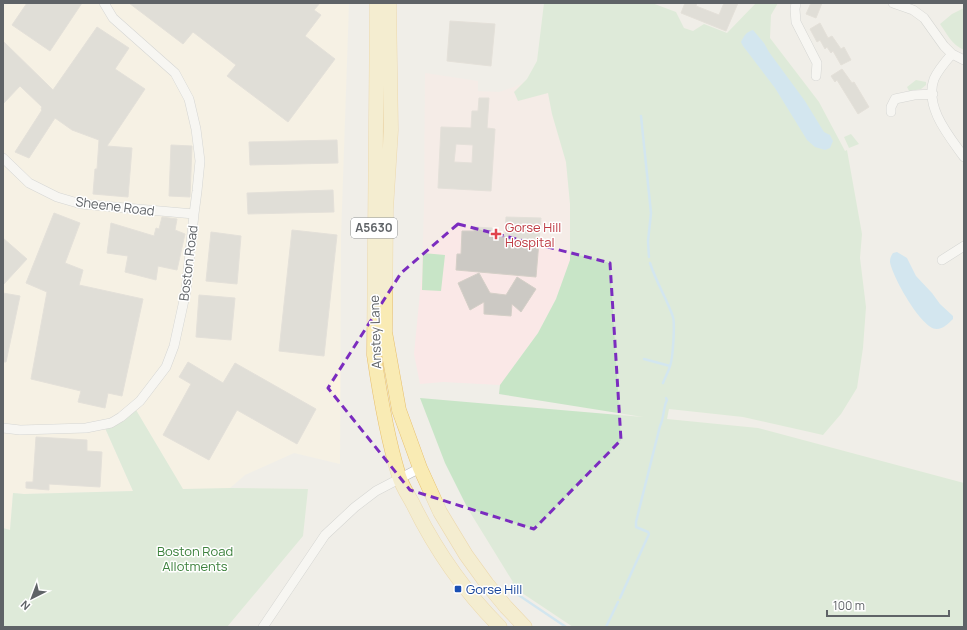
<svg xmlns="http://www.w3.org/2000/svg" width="967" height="630" viewBox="0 0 967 630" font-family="Manrope,sans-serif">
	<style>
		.commercial { fill: #fcf4e1 }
		.medical { fill: #fae8e7 }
		.green { fill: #c8e5c7 }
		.water { fill: #afdcf9 }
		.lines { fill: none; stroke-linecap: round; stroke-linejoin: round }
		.stream { stroke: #afdcf9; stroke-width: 2.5 }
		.building { fill: #ccc9c4; stroke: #d4cfc7; fill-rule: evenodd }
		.street-casing { stroke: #b5b8bb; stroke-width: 10 }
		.primary-casing { stroke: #e7be6a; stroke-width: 15 }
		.street { stroke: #fff; stroke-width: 9 }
		.primary { stroke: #f9ebb4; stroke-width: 14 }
		.marked { fill: none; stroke: #7b2cbf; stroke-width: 3; stroke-dasharray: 8 5; stroke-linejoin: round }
		.health-dot { fill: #e0444e; stroke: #fff; stroke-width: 1.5 }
		.transit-dot { fill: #1a4fb4; stroke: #fff; stroke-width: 1.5 }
		.labels { text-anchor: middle; stroke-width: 3; stroke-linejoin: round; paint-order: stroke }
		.shield { fill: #fff; stroke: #8f9295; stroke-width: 1 }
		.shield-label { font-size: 12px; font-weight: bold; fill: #5f6367 }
		.street-label { font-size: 13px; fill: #5f6367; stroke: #fff }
		.health-label { font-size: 13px; fill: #be3a42; stroke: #fff; text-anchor: start }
		.park-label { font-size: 13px; fill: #3c813c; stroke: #fff }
		.transit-label { font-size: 13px; fill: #164399; stroke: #fff; text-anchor: start }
	</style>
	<rect width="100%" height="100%" fill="#f0eee8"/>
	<!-- commercial -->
	<path class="commercial" d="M3,3H349L341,236L340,464L294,453L245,475L230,488L183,490L136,410L105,428L133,491L24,494L13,493L10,530L3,528Z"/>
	<!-- medical -->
	<path class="medical" d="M425,73L478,81V91L499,92L514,87L539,76L548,93L552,114L566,161L570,204V261L556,299L538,333L500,385L443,382L420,384L414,354L422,272L424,208Z"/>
	<!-- green -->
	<path class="green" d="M544,3H652L676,12L684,28L693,31L704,24L727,33L756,3H778L771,15L770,38L819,102L845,151L847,150L862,234L860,258L866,307L863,348L857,388L841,414L823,435L743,417L669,409L667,419L758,428L964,483V627H573L510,585L513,582L468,509L445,463L420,398L643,417L499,394L500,385L538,333L556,299L570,260V204L566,162L552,114L548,93L518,101L514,92L527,79L537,61Z
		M964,8V50C952,45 947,34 940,24L952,14Z
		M916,80L926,82V85L921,89L909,91L907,87Z
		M851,134L859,144L849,148L844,137Z
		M423,253L445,255L441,291L422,290Z
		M136,410L183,489L230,488L308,489L303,536L227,627H3V528L10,530L13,493L24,494L133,491L105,428Z"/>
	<!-- water -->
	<path class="water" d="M753,30L764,43L769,52L805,101L824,132L830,135L833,141L830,148L825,150L815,147L807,140L775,88L743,46L741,42C744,36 746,32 753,30Z
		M897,252L907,258L916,276L932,293L940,304L953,316V319C949,323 943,329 937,329C922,330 892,276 890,262C890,258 891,256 893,253Z"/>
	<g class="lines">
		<!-- stream -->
		<path class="stream" d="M641,116L651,213L648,241L649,257
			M650,263C656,282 667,299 673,317C675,325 673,358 670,366C668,373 665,377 663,383
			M644,359L670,366
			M511,590L566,627
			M620,598L649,534L648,532L636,527V522L660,426C664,419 663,408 667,400L666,398
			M606,627L618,602"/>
	</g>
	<!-- building -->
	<path class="building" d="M27,3H82L50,51L12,25Z
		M129,3H320L314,10L321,15L305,36L335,59L288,122L227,76L236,65L193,32L183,44Z
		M685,3H697L696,6L719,15L724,3H738L726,31L681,13Z
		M811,3H822L816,18L806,14Z
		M450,21L495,24L491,66L447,61Z
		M820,23L828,38L832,36L841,49L844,47L851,60L841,65L833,51L831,53L827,47L825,49L820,40L817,42L810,29Z
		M97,27L129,48L115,69L145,89L107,146L132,148L128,197L93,194L95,169H97L99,140L72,130L55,118L29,158L15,152L42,110L41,109L42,107L20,86L3,104V41L53,90Z
		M842,69L852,83L854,82L869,107L858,114L837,80L835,82L831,76Z
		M479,98H489L487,128L495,129L491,191L438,188L441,127L471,128L472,111H478ZM456,144L473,145L472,163L454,162Z
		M337,140L338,163L250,165L249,142Z
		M171,145L192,146L190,197L169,196Z
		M333,190L334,212L248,214L247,193Z
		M54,213L80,223L65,263L83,270L79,285L143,299L122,396L108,393L105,408L78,402L81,391L31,379L47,292L26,283Z
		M162,217L177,219L175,230L185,234L177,270L158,266L156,280L125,272L128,256L107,253L111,223L154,236L156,228L159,229Z
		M506,217L541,218L536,277L456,270L457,254H461L462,231H474V227L492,228L491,234L505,235Z
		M292,230L337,235L324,356L279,351Z
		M211,232L241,236L237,284L206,281Z
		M3,238L27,259L3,285Z
		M479,273L490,293L506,295L517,277L536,289L521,312L512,304L511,316L484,314V302L470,310L458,283Z
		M3,293L20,296L6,362H3Z
		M199,295L235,298L231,340L196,337Z
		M188,362L223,383L235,363L316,409L297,444L237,410L209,460L163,435L191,384L179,377Z
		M36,437L87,440V451L102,452L100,487L49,484V490L26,488V482H33Z"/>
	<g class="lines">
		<!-- street casing -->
		<g class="street-casing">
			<path id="street" d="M796,3L795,9L796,22L817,63L816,76
				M893,3L913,10L924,18L944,46L952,54L964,60
				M952,54C945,62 938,70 934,79C924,107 949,136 964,157
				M891,112V107L895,99L914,95L933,94
				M3,158L29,183L57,197L81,204L194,214
				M942,260L964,246
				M3,428L20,430L86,428L111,423L121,417L140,401L166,367L174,346L186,291L194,214L197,191L200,161L196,129L189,99L175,73L113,18L104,3
				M263,627L325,535L355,507L376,491L420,468"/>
		</g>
		<!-- primary casing -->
		<g class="primary-casing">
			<path id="primary" d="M377,3L374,355C380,396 387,437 399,476C402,486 408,495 413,504C435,549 464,591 500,627
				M389,3L391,130L386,209L385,332L399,410L420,468L440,512L466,555L487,584L506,607L525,627"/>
		</g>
		<!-- street -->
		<use href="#street" class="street"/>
		<!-- primary -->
		<use href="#primary" class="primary"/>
	</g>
	<!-- marked area -->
	<path d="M0 0H967V630H0ZM458,224L610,263L621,440L534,529L410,490L328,388L401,273Z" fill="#f0eee8" fill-opacity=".55" fill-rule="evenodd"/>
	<path class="marked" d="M458,224L610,263L621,440L534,529L410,490L328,388L401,273Z"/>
	<!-- markers -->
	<path class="health-dot" d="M494 228h4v4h4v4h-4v4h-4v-4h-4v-4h4z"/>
	<rect class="transit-dot" x="454" y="585" width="8" height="8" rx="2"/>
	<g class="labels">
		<!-- shield labels -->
		<rect class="shield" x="351" y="218" width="46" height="20" rx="3"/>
		<g class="shield-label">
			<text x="374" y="232">A5630</text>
		</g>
		<!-- street labels -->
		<g class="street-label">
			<text transform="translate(115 206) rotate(7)" y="5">Sheene Road</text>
			<text transform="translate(188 263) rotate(-83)" y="5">Boston Road</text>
			<text transform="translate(375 332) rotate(-92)" y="5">Anstey Lane</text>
		</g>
		<!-- health labels -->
		<g class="health-label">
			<text x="505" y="232">Gorse Hill<tspan x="505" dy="15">Hospital</tspan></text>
		</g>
		<!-- park labels -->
		<g class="park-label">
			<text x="195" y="556">Boston Road<tspan x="195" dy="15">Allotments</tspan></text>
		</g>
		<!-- transit labels -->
		<g class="transit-label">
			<text x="466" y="594">Gorse Hill</text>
		</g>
	</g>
	<!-- border -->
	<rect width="967" height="630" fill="none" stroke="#5f6367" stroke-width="8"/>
	<!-- north arrow -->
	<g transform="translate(32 598) rotate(222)" stroke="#ffffff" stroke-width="3" paint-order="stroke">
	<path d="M0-3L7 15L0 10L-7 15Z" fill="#5f6367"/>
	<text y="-6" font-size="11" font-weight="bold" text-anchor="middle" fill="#5f6367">N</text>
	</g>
	<!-- scale -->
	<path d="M827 610v6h122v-6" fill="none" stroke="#5f6367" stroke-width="2"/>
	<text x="833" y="610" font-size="12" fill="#5f6367" stroke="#ffffff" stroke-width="3" paint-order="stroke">100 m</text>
</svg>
